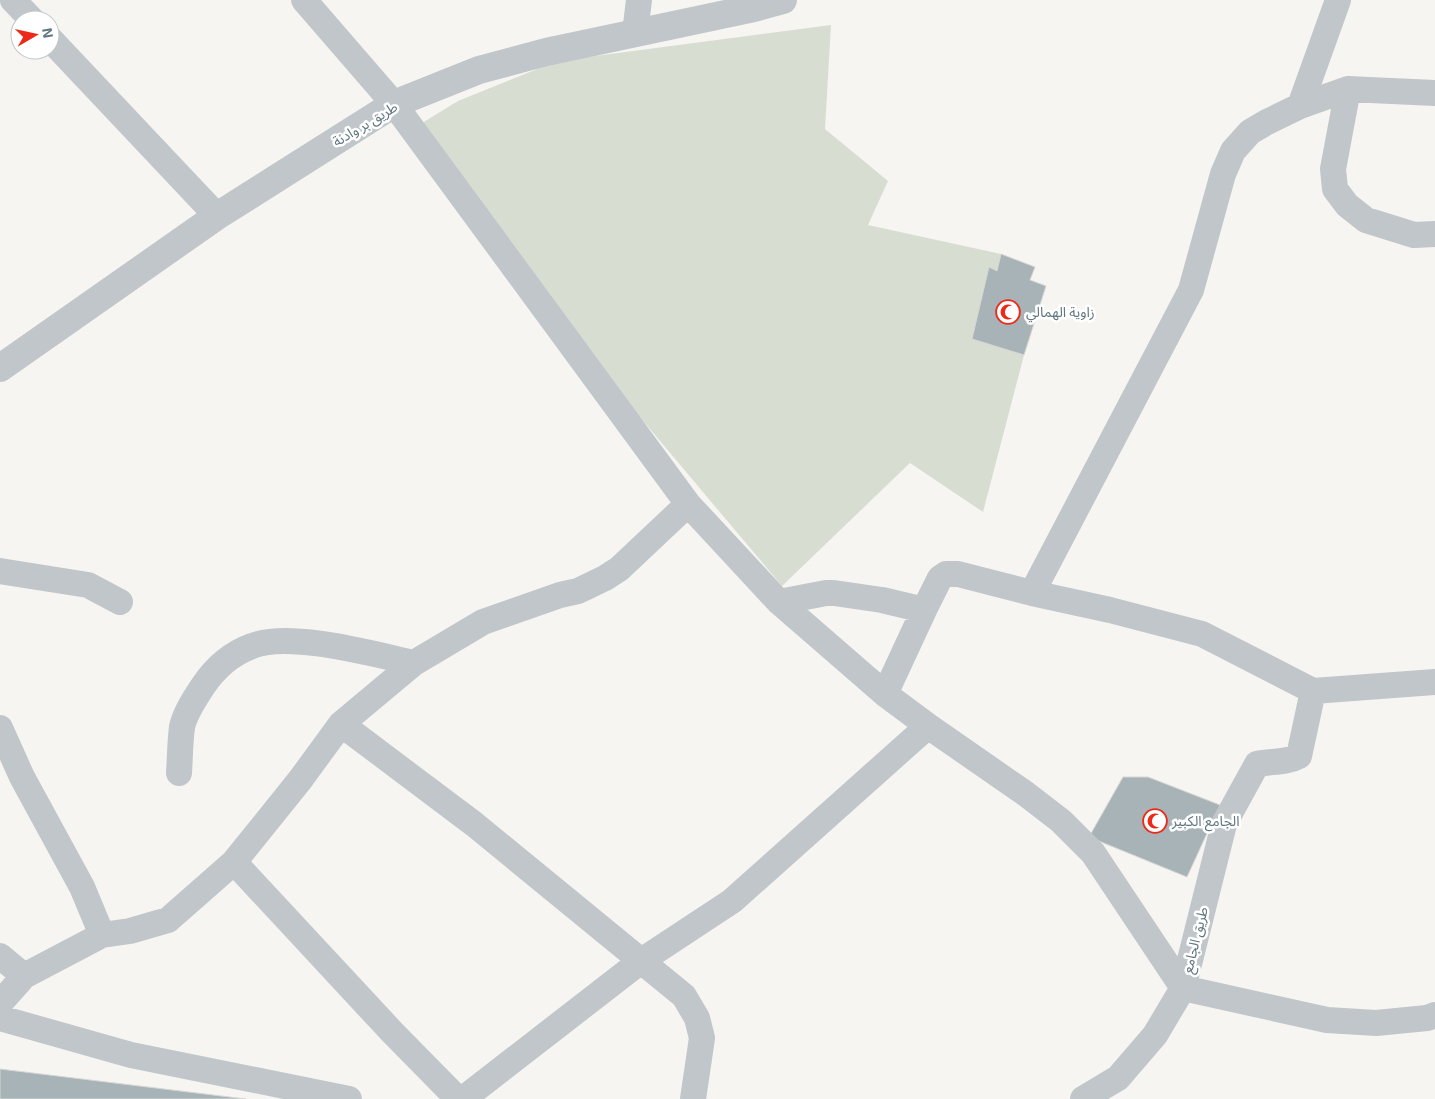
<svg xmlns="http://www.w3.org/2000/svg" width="1435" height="1099" viewBox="0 0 1435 1099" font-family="'Exo 2','Noto Sans Arabic',sans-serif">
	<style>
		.green { fill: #d8ddd2 }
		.building { fill: #a7b3b6; stroke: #d7d6d4 }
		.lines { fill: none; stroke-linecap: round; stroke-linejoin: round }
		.minor { stroke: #c0c6c9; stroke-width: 26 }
		.tertiary { stroke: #c0c6c9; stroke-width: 28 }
		.labels { text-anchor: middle; stroke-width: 5; stroke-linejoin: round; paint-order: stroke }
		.street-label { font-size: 14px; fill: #5f767f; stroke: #fff }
		.poi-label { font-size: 14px; fill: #5f767f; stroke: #fff; text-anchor: start }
	</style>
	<rect width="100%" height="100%" fill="#f6f5f2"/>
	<!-- green -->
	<path class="green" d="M831,25L825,129L888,181L868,225L1001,254L997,271L989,268L972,339L1024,355L983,512L910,463L782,586L634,410L422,123L458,101L557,61Z"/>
	<!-- building -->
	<path class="building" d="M1001,254L1035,267L1030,280L1046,286L1024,355L972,339L989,267L997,271Z
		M1123,777H1148L1220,805L1187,877L1089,837Z
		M0,1069L246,1099H0Z"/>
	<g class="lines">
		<!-- minor -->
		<path class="minor" d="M13,0L32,20
			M304,0L394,104L688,504L779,602L885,694L928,726L1026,794L1061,821L1093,853L1183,988
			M635,33L639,0
			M50,39L217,216
			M1348,89L1333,169L1335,189L1347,205L1366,220L1414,235L1435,234
			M1300,106L1338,0
			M0,571L88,585L120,602
			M1032,593L1191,290L1223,174L1233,151L1250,132L1267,122L1300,106L1348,89L1435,93
			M779,602L826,593H834L882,600L924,610L940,578L946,574H958L1032,593L1110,610L1202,634L1313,691
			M885,694L924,610
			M341,724L474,824L684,996L697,1018L702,1038L693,1099
			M0,728L22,777L82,887L102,935
			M179,773C180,758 180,742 182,727C185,713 195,698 203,686C215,668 230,654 252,646C290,631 373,654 414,663
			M234,862L392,1032L458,1099
			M0,956L24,976
			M1183,988L1327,1020L1376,1023L1427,1018L1435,1015
			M0,1003L24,976L102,935L130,931L168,920L234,862L300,780L341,724L414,663L483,622L560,595L578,591L605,578L619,569L688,504
			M0,1018L131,1055L349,1099
			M463,1099L641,961L732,901L928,726
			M1083,1099L1118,1078L1155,1035L1183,988L1224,824L1257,764C1271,761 1286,763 1299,756L1313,691L1435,682"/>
		<!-- tertiary -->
		<path class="tertiary" d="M0,368L217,216L394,104L479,70L546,52L754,8L783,0"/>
	</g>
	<!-- icons -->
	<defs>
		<g id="mosque-ring" transform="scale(1.25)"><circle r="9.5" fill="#fff" stroke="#ed2a1a" stroke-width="1.5"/><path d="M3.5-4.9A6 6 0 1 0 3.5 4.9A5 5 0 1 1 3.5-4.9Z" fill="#ed2a1a"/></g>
	</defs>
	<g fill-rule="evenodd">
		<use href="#mosque-ring" x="1008" y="312"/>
		<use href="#mosque-ring" x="1155" y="821"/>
	</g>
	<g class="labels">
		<!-- street labels -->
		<g class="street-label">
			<text transform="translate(365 124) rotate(-31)" y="5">طريق بر وادنة</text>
			<text transform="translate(1195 940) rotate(-76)" y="5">طريق الجامع</text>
		</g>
		<!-- poi labels -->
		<g class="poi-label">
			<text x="1026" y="317">زاوية الهمالي</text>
			<text x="1172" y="826">الجامع الكبير</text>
		</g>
	</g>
	<!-- north arrow -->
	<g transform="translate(35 35) rotate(81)"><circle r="24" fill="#ffffff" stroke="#bfc8cc"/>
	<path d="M0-4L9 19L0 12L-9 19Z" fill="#ed2a1a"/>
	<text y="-8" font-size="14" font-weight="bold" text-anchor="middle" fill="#5f767f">N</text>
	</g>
</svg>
